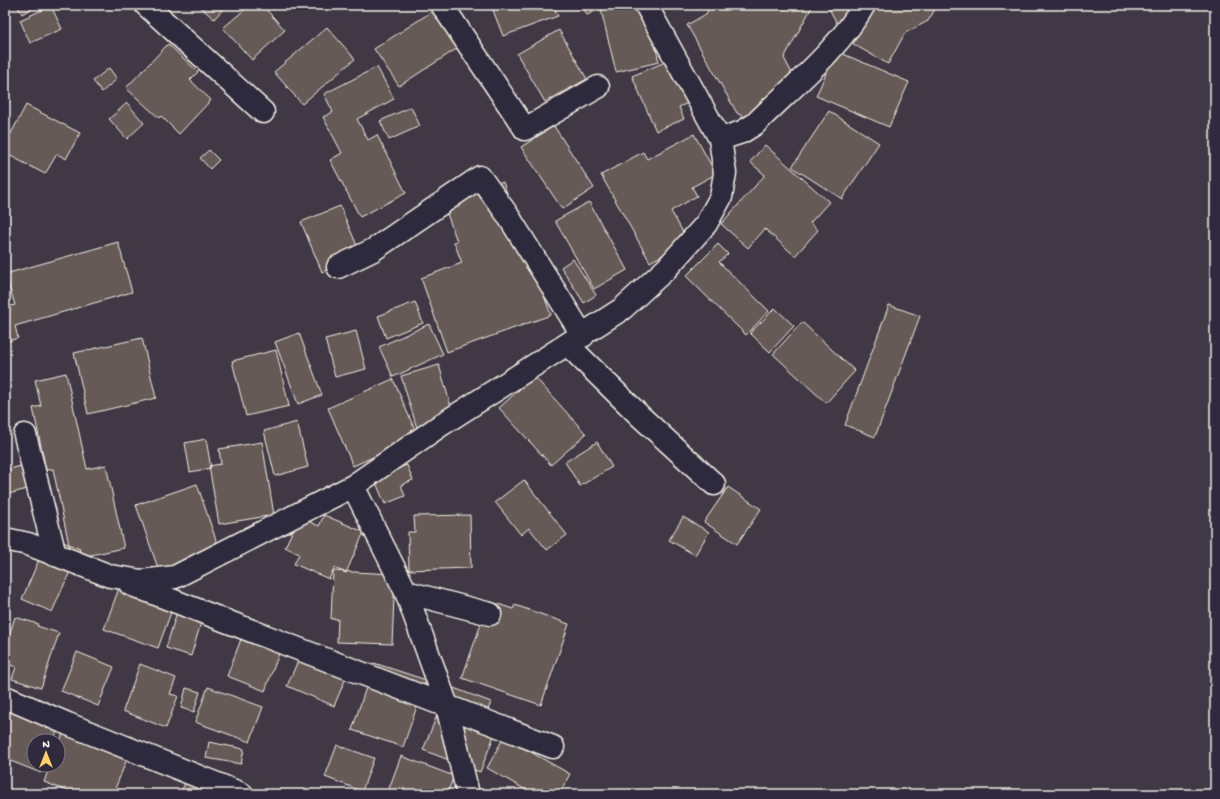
<svg xmlns="http://www.w3.org/2000/svg" width="1220" height="799" viewBox="0 0 1220 799" font-family="'Gochi Hand',sans-serif">
	<style>
		.building { fill: #665a56; stroke: #f4f1e8 }
		.lines { fill: none; stroke-linecap: round; stroke-linejoin: round }
		.minor-casing { stroke: #f4f1e8; stroke-width: 25 }
		.minor { stroke: #2f2a3d; stroke-width: 22 }
	</style>
	<rect width="100%" height="100%" fill="#403844"/>
	<filter id="ink" filterUnits="userSpaceOnUse"><feTurbulence type="fractalNoise" baseFrequency=".025" numOctaves="2"/><feDisplacementMap in="SourceGraphic" scale="8" xChannelSelector="R" yChannelSelector="G"/><feConvolveMatrix kernelMatrix="1 2 1 2 8 2 1 2 1" color-interpolation-filters="sRGB"/></filter>
	<g filter="url(#ink)">
		<!-- building -->
		<path class="building" d="M17,5H36V6L22,14Z
			M198,5H227L214,19Z
			M250,5H262L285,30L252,60L223,28Z
			M491,5H553L558,16L503,36Z
			M582,5H608L587,15Z
			M623,5H646L659,62L616,72L601,10Z
			M711,5H733L736,7L737,5H813L784,58L794,77L754,123L737,113L687,25L706,14Z
			M827,5H867L838,25Z
			M875,5H937V6L928,21L905,33L888,64L853,44Z
			M51,6L62,29L30,43L20,20Z
			M436,9L461,46L399,86L374,49Z
			M327,27L355,59L302,104L274,72Z
			M559,30L587,79L545,102L517,54Z
			M168,44L198,72L190,80L211,100L179,134L161,116L159,118L126,88Z
			M836,51L909,82L889,127L816,96Z
			M670,60L688,103L679,107L684,119L656,131L632,76Z
			M377,67L394,99L357,119L368,140L377,135L406,193L360,217L330,160L342,153L323,117L333,112L324,94Z
			M109,68L117,79L102,92L93,81Z
			M127,103L144,123L127,139L109,119Z
			M26,105L80,133L66,159L57,154L45,174L5,153V145Z
			M411,107L420,126L389,140L380,121Z
			M829,111L879,143L842,199L792,167Z
			M554,126L594,188L562,209L521,147Z
			M694,134L716,174L692,187L697,196L671,211L688,241L650,262L601,175L643,152L647,159Z
			M765,145L829,202L810,223L818,230L795,256L765,229L748,248L721,224L765,175L750,162Z
			M209,150L219,160L210,169L200,158Z
			M503,182L551,315L447,352L421,278L462,263L454,242L457,241L443,203Z
			M589,202L627,270L594,289L555,221Z
			M340,206L361,255L322,272L301,222Z
			M118,242L132,292L15,326L18,338L5,342V300L7,307L15,305L5,274Z
			M718,244L728,254L719,262L769,311L746,335L686,276Z
			M573,259L596,295L584,303L561,267Z
			M415,302L423,323L386,338L378,316Z
			M889,305L920,316L875,437L845,425Z
			M775,308L794,326L770,352L750,333Z
			M802,322L855,371L826,403L773,354Z
			M429,324L443,354L393,377L379,347Z
			M356,331L366,369L335,377L325,339Z
			M299,333L322,395L298,404L275,342Z
			M142,338L156,398L88,414L74,353Z
			M276,350L289,406L246,416L232,361Z
			M439,365L454,417L417,428L401,376Z
			M66,373L87,469L106,465L124,548L72,559L53,469L46,470L33,408L41,406L35,380Z
			M534,376L586,434L551,465L499,408Z
			M393,379L418,437L353,466L328,408Z
			M297,422L308,467L275,476L264,431Z
			M206,439L211,468L190,472L185,443Z
			M262,442L274,515L219,524L209,466L221,464L219,449Z
			M597,442L612,467L580,486L565,462Z
			M407,465L413,480L401,485L405,496L385,504L374,478Z
			M21,466L27,489L5,495V468L6,470Z
			M524,480L567,535L547,550L529,528L521,535L495,502Z
			M197,484L219,549L159,571L136,505Z
			M728,487L761,509L737,544L704,522Z
			M324,515L364,532L346,573L334,568L329,579L294,564L299,554L285,547L299,517L319,526Z
			M470,515L471,568L409,570L408,532H415L414,516Z
			M683,517L709,532L695,555L669,540Z
			M49,536L80,549L52,612L22,599Z
			M333,571L395,574L392,644L337,642L338,619H331Z
			M119,588L173,607L158,648L104,629Z
			M489,601L513,609L515,605L569,624L541,705L462,678Z
			M179,605L204,613L191,656L166,648Z
			M15,617L38,624L37,626L59,633L41,688L12,679L16,667L5,663V648Z
			M246,626L284,640L265,691L227,676Z
			M307,640L354,659L334,706L287,686Z
			M77,652L114,667L98,706L61,691Z
			M374,663L426,680L403,747L352,730Z
			M140,664L176,678L170,694L178,696L166,728L123,711Z
			M208,687L263,707L250,742L195,722Z
			M451,687L491,702L485,718L499,723L480,772L423,750L438,713Z
			M186,688L200,692L194,712L181,708Z
			M5,696L65,713L53,741H34V765H44L41,773L8,760L5,769Z
			M65,729L129,754L113,794H75L44,782L50,765H58V746Z
			M504,737L570,774L559,794H533L487,768Z
			M209,742L244,749L241,764L206,758Z
			M337,745L374,758L362,791L325,777Z
			M401,756L454,776L447,794H387Z
			M194,763L234,794H180Z"/>
		<g class="lines">
			<!-- minor casing -->
			<g class="minor-casing">
				<path id="minor" d="M146,5L263,112
					M442,5L525,129L598,87
					M720,139L742,132L755,124C790,89 840,48 864,5
					M338,267L373,250L480,177L507,214L583,336
					M568,345L640,416L714,484
					M25,435L55,555
					M353,486L406,592L447,706L468,794
					M5,539L28,544L110,576L142,581L175,577L353,486L441,425L622,309L666,269L706,224L721,197L725,173L720,139L646,5
					M130,584L553,747
					M406,592L490,614
					M5,697L68,724L242,794"/>
			</g>
			<!-- minor -->
			<use href="#minor" class="minor"/>
		</g>
	</g>
	<!-- margin -->
	<rect width="1220" height="799" fill="none" stroke="#2f2a3d" stroke-width="20"/>
	<rect x="10" y="10" width="1200" height="779" fill="none" stroke="#f4f1e8" stroke-width="1.5" filter="url(#ink)"/>
	<!-- north arrow -->
	<g transform="translate(46 753)"><circle r="19" fill="#2f2a3d" stroke="#7e7a81"/>
	<path d="M0-3L7 15L0 10L-7 15Z" fill="#ffd166"/>
	<text y="-6" font-size="11" font-weight="bold" text-anchor="middle" fill="#f4f1e8">N</text>
	</g>
</svg>
